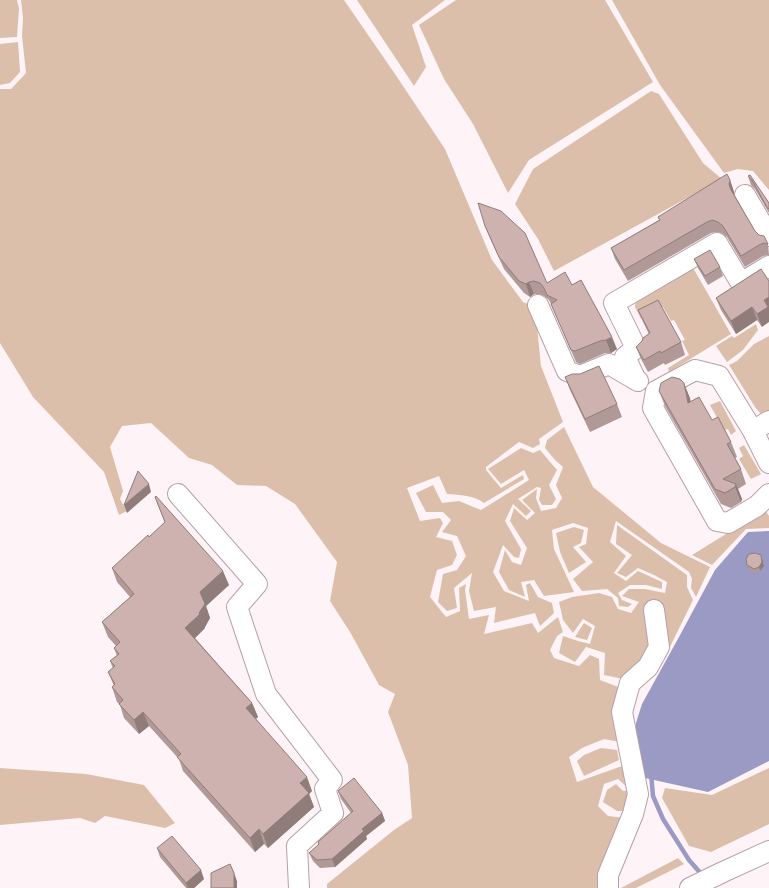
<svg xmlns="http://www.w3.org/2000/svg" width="769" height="888" viewBox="0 0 769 888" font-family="Ubuntu,sans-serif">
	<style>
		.green { fill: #dcbfaa }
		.water { fill: #9a9ac4 }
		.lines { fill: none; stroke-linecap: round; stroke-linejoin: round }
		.stream { stroke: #9a9ac4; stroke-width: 4.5 }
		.minor-casing { stroke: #b79fa8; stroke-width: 22 }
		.minor { stroke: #fff; stroke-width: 20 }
		.wall { fill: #b09996 }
		.shaded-wall { fill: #907d7a }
		.building { fill: #cdb2af; stroke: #907d7a }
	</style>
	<rect width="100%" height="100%" fill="#fef3f7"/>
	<!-- green -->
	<path class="green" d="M0,0H17L19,9L17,37L0,38Z
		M21,0H344L395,74L445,149L492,260L523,302L535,307L541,366L563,422L539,439L540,444L533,448L519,442L486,467V470L501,488L523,475L524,479L484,503C473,495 460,495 447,494L439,476L407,488L420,521L440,518L443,523L436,537L452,541L457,555L452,565L437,570L430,597L446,617L460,611L459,588L466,584L465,590L469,619L489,615L484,634L532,623L538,633L558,617L563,632L557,636L550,650L554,658L579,666L590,655L599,659L600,680L621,688L620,742L604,739L582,748L569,757L577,782L625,765L627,787L618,779L604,784L598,806L608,816L625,818L597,878L599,888H327V884L394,830L412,818L408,765L388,712L395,694L379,685L350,632L330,601L337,562L295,504L266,486L237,485L212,465L189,458L151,423L122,426L110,447L123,491L120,499L127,511L119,515L104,472L33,397L0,343V89H11L26,73L22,36L23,18Z
		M357,0H445L412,25L426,67L414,86Z
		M456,0H605L653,82L529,160L508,193L473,124L444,79L419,25Z
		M612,0H769V190L753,171L738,169L724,173L660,85Z
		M18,42L20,72L10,83L0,85V44Z
		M651,91L659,94L703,163L722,179L554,271L538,239L515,204L533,169Z
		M692,266L731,334L669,372L668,368L689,355L682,341L685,340L674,320L671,321L663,307L641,319L635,307L636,298Z
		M756,324L758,330L743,350L727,362L716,346L732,336L734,338Z
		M769,336V411L767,413H760L755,407L729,365L737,361L754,344Z
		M720,401L736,431L731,435L728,429L724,430L710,405Z
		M564,427L593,487L661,543L710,567L696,597L691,588L692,579L689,572L616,521L610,542L626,556L614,573L626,581L638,571L662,582V589L646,585H630L618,593L622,600L632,604L628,607L619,606L618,598L607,589L582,591L573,579L593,562L579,547L586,544L588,528L573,523L552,530L554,549L574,592L544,596L534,580L521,582L525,597L509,590L499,572L505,550L512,562L521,565L527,548L510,521L514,508L527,520L535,513L522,500L537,489L536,498L541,511L556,508L562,498L556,485L563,467L555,460L545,448L547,440Z
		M744,445L761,474L751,479L739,459L743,456L739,448Z
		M521,448L533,453L540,450L557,470L549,485L556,499L552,505H542L539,500L541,488L537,487L518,499L531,511L526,516L513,504L505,521L521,549L519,558L514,557L503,545L493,572L504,591L529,601L526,585L530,583L538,597L552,603L554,613L540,626L535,613L494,623L496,607L474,611L469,591L472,573L454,588L457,608L447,611L438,602L443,574L457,570L466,556L457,536L442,532L451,520L443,512H426L416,493L433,485L442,503L459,501L481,510L529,480L524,470L501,484L488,469Z
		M765,510L769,516V528L746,529L712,565L692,555Z
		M617,525L687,575V587L693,600L665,657L623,679L604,675L605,653L586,647L575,662L559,653L563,636L578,641L590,644L595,626L583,619L573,633L563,620L559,602L572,597L599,593L612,597L618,609L631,613L639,602L622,596L629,589H645L665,593L667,582L654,575L638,568L626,577L617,573L632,555L616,544Z
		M574,527L584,530L581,543L573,547L586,562L569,573L560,552L556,533Z
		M584,623L592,628L587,640L575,637Z
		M601,748L617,750L619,760L584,776L577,761L584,755Z
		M0,768L86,774L144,785L175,823L165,828L105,816L95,823L80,818L0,825Z
		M769,768V824L711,852L689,846L662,798L665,788L712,795Z
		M616,784L623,791L631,790L632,811H617L603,802L607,790Z
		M678,858L684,864L636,888H621Z"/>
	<!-- water -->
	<path class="water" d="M769,531V761L708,792L645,778L636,753V723L642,704L679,637L715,570L748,532Z"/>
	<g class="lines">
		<!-- stream -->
		<path class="stream" d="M651,773L653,796L663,819L689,860L703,876"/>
		<!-- minor casing -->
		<g class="minor-casing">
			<path id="minor" d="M745,195L769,236
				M538,305L567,371L580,376L609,364L638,381
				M636,380L625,357L636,348L614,303L717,243L741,283L769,266
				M753,431L769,421
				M769,463L753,431L719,376L695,370L656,391L653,408L717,521L728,523L757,506L769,494
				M178,494L257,584L237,607L266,694L332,780L325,789L333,813L297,846L299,888
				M608,888V875L633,814L638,794L622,712L630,683L648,667L659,647L654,610
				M690,888L723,872L769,851"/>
		</g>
		<!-- minor -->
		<use href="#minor" class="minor"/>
	</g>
	<!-- wall -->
	<path class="wall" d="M750,175L769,203V213L755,189L751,185L748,176Z
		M730,180L734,192V194L755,231L768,244L769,255L763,256L745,267L727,237L722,233L717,232L711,233L628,281L615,259L611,248L659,220L658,217Z
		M485,226L547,283L572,285L617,349L611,353H605L580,364L576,362L553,308L549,300L544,296L539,294H534L530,297L524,293L504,269L490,238Z
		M694,259L720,267L723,276L708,285L698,268Z
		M761,269L762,327L757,320L736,334L721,310L716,298Z
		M638,310L681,342L685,355L665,365L664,363L648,372L641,359L636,347L649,334L643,322Z
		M565,377L617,404L622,417L590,432L570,390Z
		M659,391L690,398V402L712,420L731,442L737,457L735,458L741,469L746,484L738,489L742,499L741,502L731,508L721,504L665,406Z
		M155,497L229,585L206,606L210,618L205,627V628L195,638L252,703L258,717L256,719L312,791L309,794L314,807L268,848L264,844L255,852L183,771L179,759L149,726L139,734L124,718L120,705L117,702L112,687L114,686L108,672L113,668L110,661L117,656L114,648L116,646L108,637L102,622L130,597L117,582L112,568L149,537L165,523Z
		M763,560L764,566L760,571L755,573L749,570L747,565Z
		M338,791L382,813L385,821L366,836L367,839L335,867L320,868L313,861L309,853L319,845L318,842L351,813L341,799Z
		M157,848L204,879L194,888H186L160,857Z"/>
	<!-- shaded-wall -->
	<path class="shaded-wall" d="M730,180L734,192V195L735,201L729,184Z
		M529,282L534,294L530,297L526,284Z
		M769,297V322L762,327L757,314L764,300Z
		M752,307L757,320L736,334L731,321Z
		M612,337L617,349L611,353L606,340Z
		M684,383L690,398L694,418L688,403Z
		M149,484L151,492L127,513L124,505Z
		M736,484L742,499L741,502L735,487Z
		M761,555L764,566L760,571L759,567Z
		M223,571L229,585L206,606L210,618L205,627V628L191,642L185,628L199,613L200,592Z
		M252,703L258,717L251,722L246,708Z
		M143,712L149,726L139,734L134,720Z
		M307,777L312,791L309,794L314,807L268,848L263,834L300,783Z
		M382,813L385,821L366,836L367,839L335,867L332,859L362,829Z
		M259,829L264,844L255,852L250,838Z
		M201,870L204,879L194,888H188L186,883Z
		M234,873L237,881V888H234Z"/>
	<!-- building -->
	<path class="building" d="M727,174L730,180L729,184L731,190L755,231L759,235L764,236L768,244L764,243L759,245L741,256L723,226L718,222L712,220L707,222L624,270L611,248L660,220L658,217Z
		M750,175L769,203V208L768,209L752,180L748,176Z
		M478,203L501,211L525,233L547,283L565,272L572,285L581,280L612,337L606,340L600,341L575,351L571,350L551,304L557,300L547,295L544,288L540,283L534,281L529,282L526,284L519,281L499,257L485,226Z
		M710,250L720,267L705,276L694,259Z
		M761,269L769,281V297L764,300L768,307L757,314L752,307L731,321L716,298Z
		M658,300L681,342L661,353L660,351L644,360L636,347L642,341L643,338L650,333L638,310Z
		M599,366L617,404L585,419L565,377L572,374H580Z
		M672,377L680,379L684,383L688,403L699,397L712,420L718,417L731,442L727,444L741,469L723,479L736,484L735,487L725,493L715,489L659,391L661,383Z
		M138,471L149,484L124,505Z
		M156,496L223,571L200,592L205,604L199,613L200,614L185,628L252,703L246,708L307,777L300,783L309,793L263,834L259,829L250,838L177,757L181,754L143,712L134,720L119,704L123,700L112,687L115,684L108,672L115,666L110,661L119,654L114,648L120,642L102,622L134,594L112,568L148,535L149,537L165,522L155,497Z
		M755,553L761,555L762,562L759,567L754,569L747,565L746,559L749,554Z
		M354,778L382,813L362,829L364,831L332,859L317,860L309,853L319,844L318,842L353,811L338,791Z
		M172,836L201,870L186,883L157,848Z
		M230,864L234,873V888H211V873Z"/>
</svg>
